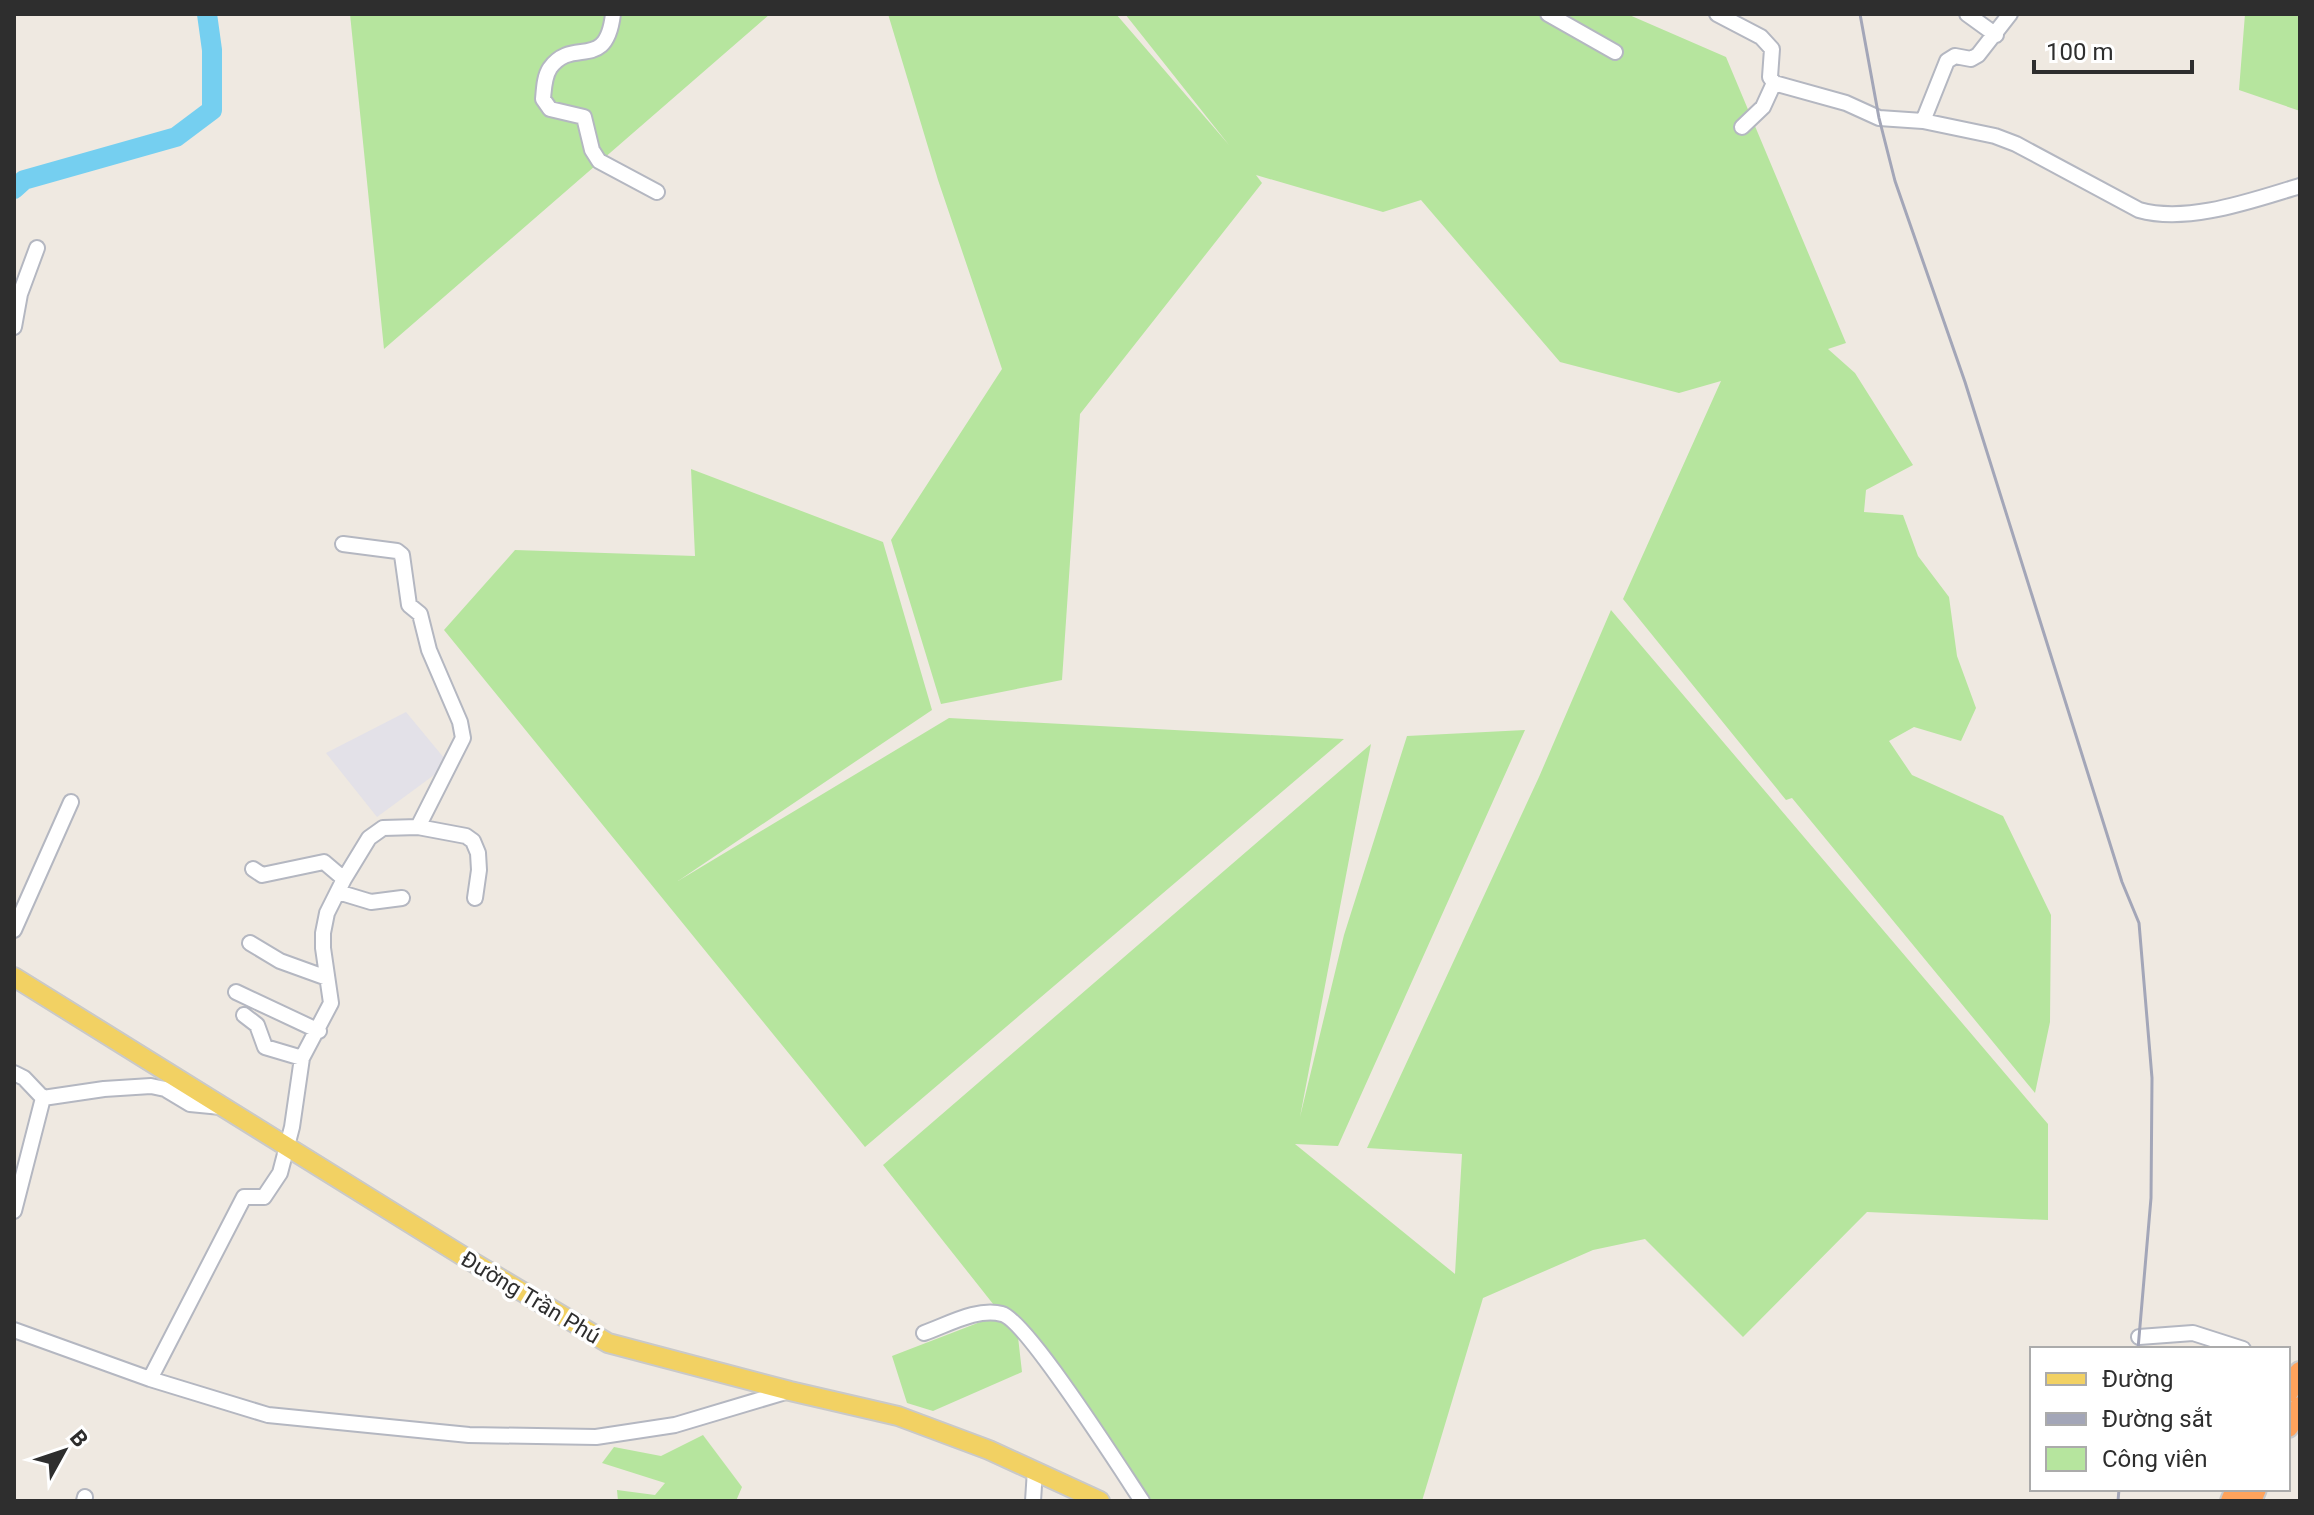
<svg xmlns="http://www.w3.org/2000/svg" width="2314" height="1515" viewBox="0 0 2314 1515" font-family="Roboto,sans-serif">
	<style>
		.industrial { fill: #e3e1e8 }
		.green { fill: #b6e59e }
		.lines { fill: none; stroke-linecap: round; stroke-linejoin: round }
		.river { stroke: #75cff0; stroke-width: 20 }
		.minor-casing { stroke: #b4b7c1; stroke-width: 18 }
		.major-casing { stroke: #c9c9c9; stroke-width: 22 }
		.highway-casing { stroke: #c9c9c9; stroke-width: 24 }
		.minor { stroke: #fff; stroke-width: 14 }
		.major { stroke: #f2d163; stroke-width: 18 }
		.highway { stroke: #ffa35c; stroke-width: 20 }
		.rail { stroke: #a3a6b8; stroke-width: 3 }
		.labels { text-anchor: middle; stroke-width: 7; stroke-linejoin: round; paint-order: stroke }
		.street-label { font-size: 22px; fill: #2e2e2e; stroke: #fff }
	</style>
	<rect width="100%" height="100%" fill="#efe9e1"/>
	<!-- industrial -->
	<path class="industrial" d="M406,712L449,764L377,817L326,753Z"/>
	<!-- green -->
	<path class="green" d="M350,14H770L384,349Z
		M888,14H1116L1229,145L1125,14H1627L1726,57L1846,343L1828,349L1855,373L1913,465L1866,490L1864,512L1903,515L1918,556L1949,597L1957,656L1976,708L1961,741L1914,727L1889,741L1912,775L2003,816L2051,915L2050,1022L2035,1093L1792,798L1786,800L1623,599L1721,381L1679,393L1560,362L1421,200L1383,212L1256,175L1262,183L1080,414L1062,680L941,704L891,540L1002,369L938,180Z
		M2245,14H2300V111L2239,90Z
		M691,469L883,542L932,710L678,881L949,718L1344,739L865,1147L444,630L515,550L695,556Z
		M1611,610L2048,1124V1220L1867,1212L1743,1337L1645,1239L1593,1250L1483,1298L1422,1501H1148L1018,1337L1022,1372L933,1411L907,1403L892,1356L1001,1314L883,1165L1371,744L1300,1117L1344,935L1407,736L1525,730L1338,1146L1295,1144L1455,1274L1462,1154L1367,1148L1539,777Z
		M703,1435L742,1487L736,1501H618L617,1490L655,1495L665,1483L602,1463L614,1447L661,1456Z"/>
	<g class="lines">
		<!-- river -->
		<path class="river" d="M14,189L24,180L176,137L212,110V50L207,14"/>
		<!-- minor casing -->
		<g class="minor-casing">
			<path id="minor" d="M613,14C606,73 573,36 550,68C544,77 544,89 543,99L550,109L584,117L592,150L599,161L657,192
				M1548,14L1615,52
				M1717,14L1761,37L1772,49L1770,77L1774,83L1763,107L1742,127
				M1967,14L1996,35
				M1774,83L1846,103L1879,118L1923,121L1995,136L2016,144L2139,210C2188,224 2253,200 2300,186
				M1923,121L1947,61L1955,56L1971,59L1978,55L2010,14
				M14,327L20,294L37,248
				M343,544L397,551L402,555L409,605L420,614L429,650L460,722L463,738L418,827
				M253,869L262,875L324,862L344,879
				M338,892L371,902L402,898
				M14,930L71,802
				M250,943L280,961L327,978
				M236,992L319,1031
				M244,1015L257,1025L265,1047L302,1058
				M14,1073L24,1078L43,1098
				M43,1098L104,1089L151,1086L165,1089L190,1104L221,1107
				M14,1211L43,1098
				M14,1330L150,1379L268,1415L469,1435L596,1437L675,1425L789,1391
				M924,1333C947,1325 978,1307 1002,1314C1026,1320 1122,1471 1142,1501
				M2139,1337L2193,1333L2243,1349
				M150,1379L244,1197H264L280,1173L292,1127L302,1058L331,1003L323,948V933L327,913L344,879L369,838L383,828L418,827L466,836L473,841L478,853L479,870L475,898
				M84,1501L85,1497
				M1033,1501L1035,1470"/>
		</g>
		<!-- major casing -->
		<g class="major-casing">
			<path id="major" d="M14,977L466,1258L608,1343L790,1391L898,1416L989,1450L1100,1501"/>
		</g>
		<!-- highway casing -->
		<g class="highway-casing">
			<path id="highway" d="M2288,1392L2300,1372
				M2288,1427L2300,1407
				M2231,1501L2236,1489
				M2251,1501L2256,1489"/>
		</g>
		<!-- minor -->
		<use href="#minor" class="minor"/>
		<!-- major -->
		<use href="#major" class="major"/>
		<!-- highway -->
		<use href="#highway" class="highway"/>
		<!-- rail -->
		<path class="rail" d="M1860,14L1879,118L1895,181L1965,382L2122,882L2139,923L2152,1078L2151,1198L2138,1349
			M2118,1501L2119,1489"/>
	</g>
	<g class="labels">
		<!-- street labels -->
		<g class="street-label">
			<text transform="translate(531 1297) rotate(31)" y="8">Đường Trần Phú</text>
		</g>
	</g>
	<!-- border -->
	<rect width="2314" height="1515" fill="none" stroke="#2e2e2e" stroke-width="32"/>
	<!-- legend -->
	<rect x="2030" y="1347" width="260" height="144" fill="#ffffff" stroke="#ababab" stroke-width="2"/>
	<rect x="2046" y="1373" width="40" height="12" fill="#f2d163" stroke="#ababab" stroke-width="2"/>
	<text x="2102" y="1387" font-size="24" fill="#2e2e2e">Đường</text>
	<rect x="2046" y="1413" width="40" height="12" fill="#a3a6b8" stroke="#ababab" stroke-width="2"/>
	<text x="2102" y="1427" font-size="24" fill="#2e2e2e">Đường sắt</text>
	<rect x="2046" y="1447" width="40" height="24" fill="#b6e59e" stroke="#ababab" stroke-width="2"/>
	<text x="2102" y="1467" font-size="24" fill="#2e2e2e">Công viên</text>
	<!-- north arrow -->
	<g transform="translate(64 1451) rotate(50)" stroke="#ffffff" stroke-width="6" paint-order="stroke">
	<path d="M0-6L14 30L0 20L-14 30Z" fill="#2e2e2e"/>
	<text y="-12" font-size="22" font-weight="bold" text-anchor="middle" fill="#2e2e2e">B</text>
	</g>
	<!-- scale -->
	<path d="M2034 60v12h158v-12" fill="none" stroke="#2e2e2e" stroke-width="4"/>
	<text x="2046" y="60" font-size="24" fill="#2e2e2e" stroke="#ffffff" stroke-width="6" paint-order="stroke">100 m</text>
</svg>
